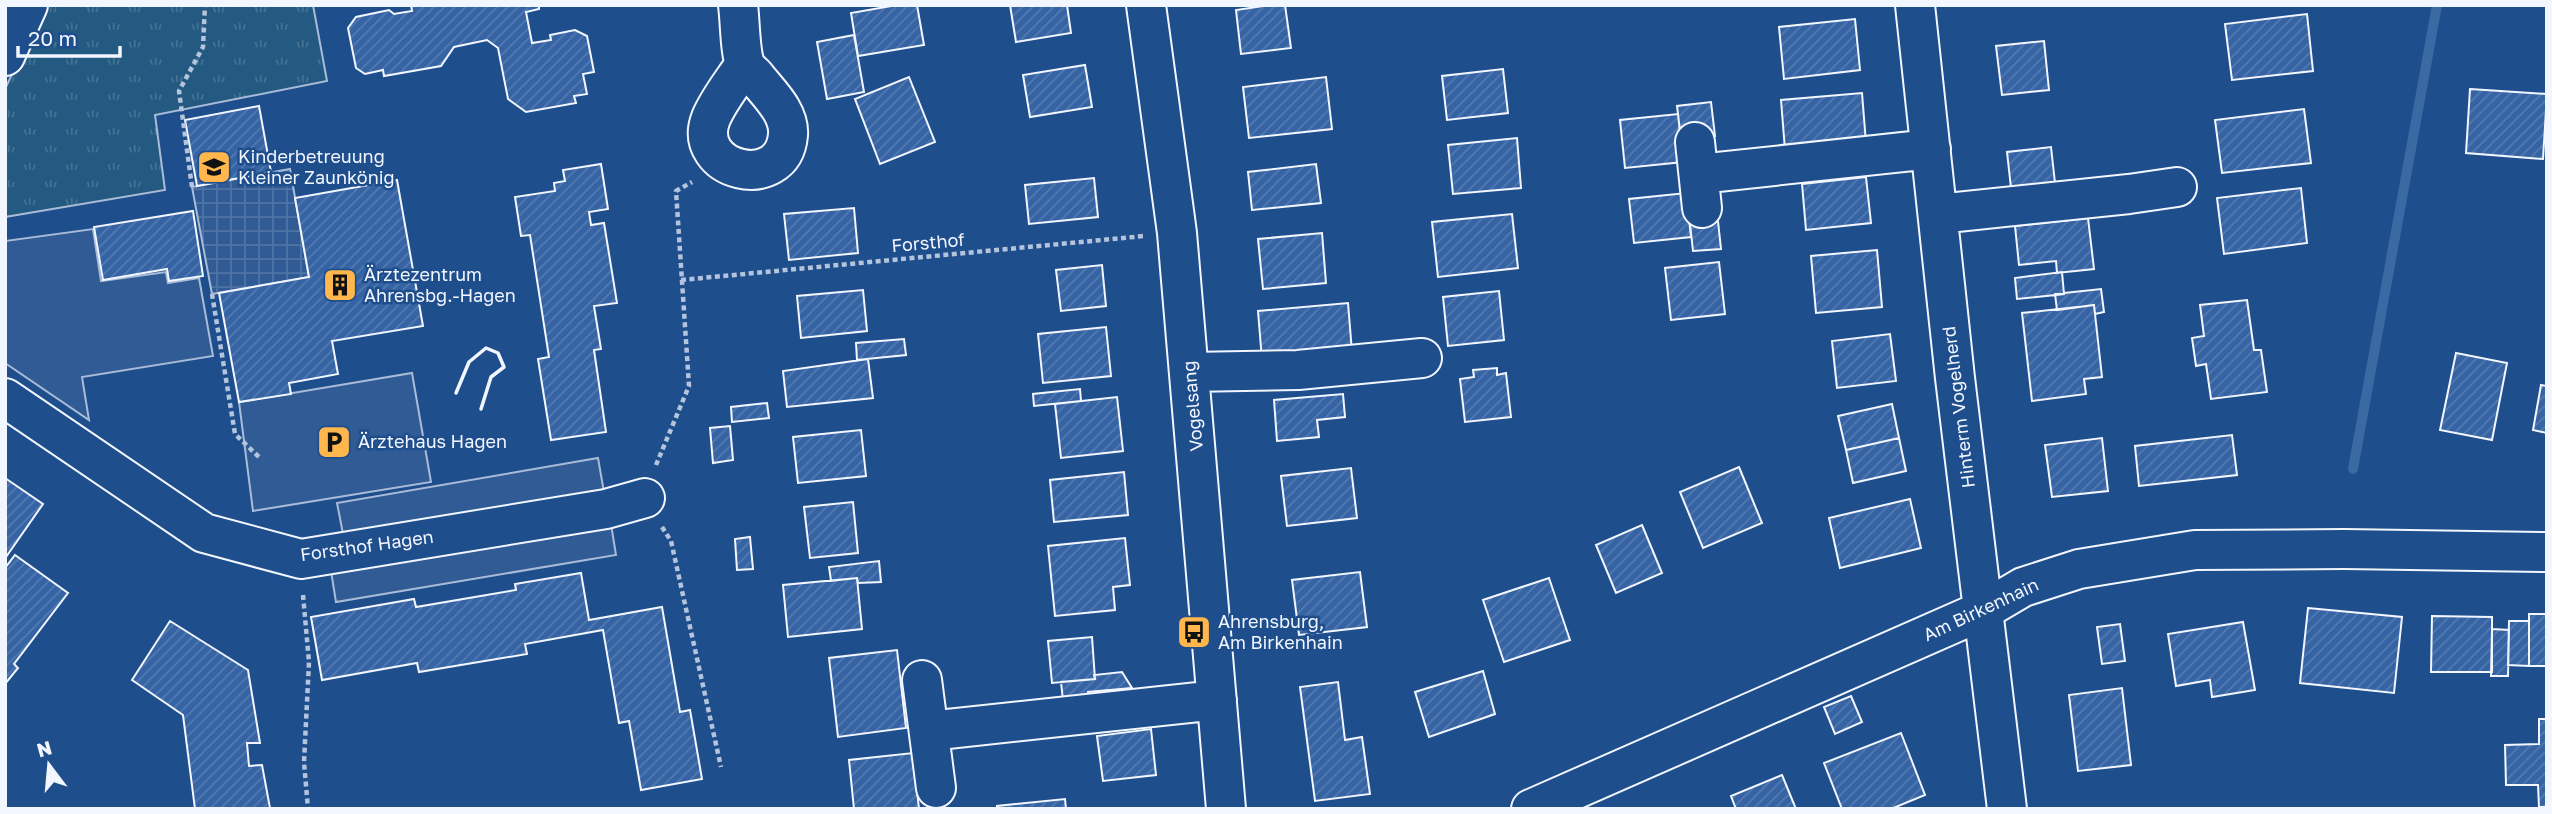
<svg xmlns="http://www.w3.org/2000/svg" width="2552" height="814" viewBox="0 0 2552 814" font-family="'Golos Text',sans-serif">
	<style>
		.grass { fill: url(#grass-tufts); stroke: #a8bbd7; stroke-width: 2 }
		.parking { fill: #305b95; stroke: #a8bbd7; stroke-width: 2 }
		.plaza { fill: url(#plaza-grid); stroke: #a8bbd7; stroke-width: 2 }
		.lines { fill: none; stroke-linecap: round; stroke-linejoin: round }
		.stream { stroke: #3b69a3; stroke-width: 10 }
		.building { fill: url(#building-hatch); stroke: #f2f6ff; stroke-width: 2 }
		.minor-casing { stroke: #f2f6ff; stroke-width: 42 }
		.path { stroke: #b3c4dc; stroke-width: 4.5; stroke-dasharray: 5 3.5; stroke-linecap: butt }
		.minor { stroke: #1f4e8c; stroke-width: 38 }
		.wall { stroke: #f2f6ff; stroke-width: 3.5 }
		.labels { text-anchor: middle; stroke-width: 5; stroke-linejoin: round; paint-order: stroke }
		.poi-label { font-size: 18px; fill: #f2f6ff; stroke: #1f4e8c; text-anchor: start }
		.street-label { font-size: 18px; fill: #f2f6ff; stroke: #1f4e8c }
	</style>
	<defs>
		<pattern id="grass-tufts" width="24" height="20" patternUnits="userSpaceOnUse" patternTransform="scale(1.75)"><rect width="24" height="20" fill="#245a82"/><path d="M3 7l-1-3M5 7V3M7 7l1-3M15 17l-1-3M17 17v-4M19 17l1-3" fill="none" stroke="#447295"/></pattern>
		<pattern id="plaza-grid" width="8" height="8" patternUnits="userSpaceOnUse" patternTransform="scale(1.75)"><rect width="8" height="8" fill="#305b95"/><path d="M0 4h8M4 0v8" fill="none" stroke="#4e73a5"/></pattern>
		<pattern id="building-hatch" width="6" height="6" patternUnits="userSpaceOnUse" patternTransform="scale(1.75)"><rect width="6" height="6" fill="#3563a3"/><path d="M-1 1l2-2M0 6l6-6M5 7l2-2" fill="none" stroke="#537ab1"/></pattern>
	</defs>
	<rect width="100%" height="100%" fill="#1f4e8c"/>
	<!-- grass -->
	<path class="grass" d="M45,5H313L327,81L155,115L165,190L5,217V89Z"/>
	<!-- parking -->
	<path class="parking" d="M93,229L101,281L166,272L168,283L199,278L213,356L82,377L89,420L5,363V241Z
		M412,373L431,482L253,511L239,402Z
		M598,458L605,498L344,539L337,503Z
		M610,518L616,555L336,602L330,565Z"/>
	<!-- plaza -->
	<path class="plaza" d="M290,169L309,277L212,294L192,187Z"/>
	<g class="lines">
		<!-- stream -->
		<path class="stream" d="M2353,469L2437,5"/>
	</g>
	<!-- building -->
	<path class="building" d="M411,5H539V9L526,12L532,43L551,40L550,35L575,30L587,36L594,72L583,74L587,94L574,96L576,103L526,112L508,99L498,48L487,40L454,47L441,66L384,76L383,70L365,74L356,68L348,28L356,17L389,10L394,14L412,11Z
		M897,5H917L924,45L858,56L851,13Z
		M1010,5H1067L1071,33L1016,42Z
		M1270,5H1285L1291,48L1241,54L1236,10Z
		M2307,14L2313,71L2232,80L2225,24Z
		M1855,19L1860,70L1784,79L1779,27Z
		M854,35L864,92L827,99L817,42Z
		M2044,41L2049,90L2002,95L1996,46Z
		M1085,65L1092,107L1030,117L1023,75Z
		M1503,69L1508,113L1447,120L1442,76Z
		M909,77L935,142L880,164L855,99Z
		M1326,77L1332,129L1249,138L1243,87Z
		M2470,89L2547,94L2543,159L2466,153Z
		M1862,93L1866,143L1785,150L1781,100Z
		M1711,102L1715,136L1681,139L1677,106Z
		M259,106L271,172L197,186L185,120Z
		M2304,109L2311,163L2222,173L2215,120Z
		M1678,114L1683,162L1625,168L1620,120Z
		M1517,138L1521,188L1453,194L1448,145Z
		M2051,147L2055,183L2011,188L2007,152Z
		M601,164L608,209L589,212L591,225L604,223L617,303L594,306L601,349L594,350L606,432L551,440L538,359L549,357L530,235L521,236L515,197L555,191L554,183L565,181L563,170Z
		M1316,164L1321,203L1252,210L1248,172Z
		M1866,177L1871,223L1806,230L1802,184Z
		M1094,178L1098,217L1029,224L1025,185Z
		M397,180L423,326L332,341L338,374L289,383L291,394L239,402L219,293L309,277L295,198Z
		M2301,188L2307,243L2224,254L2217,198Z
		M1686,193L1691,237L1634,243L1629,199Z
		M854,208L858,253L789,260L784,214Z
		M193,211L203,276L169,281L167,269L103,280L94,227Z
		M1717,212L1721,249L1693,251L1689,215Z
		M1512,214L1518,268L1438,277L1432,222Z
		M2088,218L2094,269L2057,273L2056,261L2019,265L2015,226Z
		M1322,233L1326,283L1263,289L1258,239Z
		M1877,250L1882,307L1816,313L1811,256Z
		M1719,262L1725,314L1671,320L1665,268Z
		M1102,265L1106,306L1061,311L1056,270Z
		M2062,272L2064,294L2017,299L2015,278Z
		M2101,289L2104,312L2095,314L2094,305L2057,310L2055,294Z
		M863,290L867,331L801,338L797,296Z
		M1499,291L1504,340L1448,346L1443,297Z
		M2247,300L2254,350H2261L2267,392L2211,399L2206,364L2196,366L2192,338L2204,336L2200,305Z
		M1348,303L1352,352L1262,360L1258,311Z
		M2094,305L2102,377L2084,379L2086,394L2032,401L2022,313Z
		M1106,327L1111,376L1043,383L1038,334Z
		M1890,334L1896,381L1837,388L1832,341Z
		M904,339L906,355L857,360L856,343Z
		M2456,353L2507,363L2492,440L2440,430Z
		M868,359L873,398L787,407L783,371Z
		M1497,368V375L1506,373L1511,417L1465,422L1460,379L1474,377L1473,370Z
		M2541,385L2547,386V433L2533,430Z
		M1080,389L1081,401L1034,406L1033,394Z
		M1343,394L1345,417L1317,420L1319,437L1277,441L1274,400Z
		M1117,397L1123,451L1061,458L1055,404Z
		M767,403L769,418L732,422L731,407Z
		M1892,404L1899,438L1846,450L1838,416Z
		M730,426L733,460L713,463L710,428Z
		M861,430L866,476L798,483L793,437Z
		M2232,435L2237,475L2139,486L2135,446Z
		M1899,438L1906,471L1853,483L1846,450Z
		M2102,438L2108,491L2052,497L2045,445Z
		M1739,467L1762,523L1703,548L1680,492Z
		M1351,468L1357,518L1287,526L1281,476Z
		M1124,472L1128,515L1054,522L1050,480Z
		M5,478L43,504L6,557L5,556Z
		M1910,499L1921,548L1840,568L1829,518Z
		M853,502L858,553L810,558L804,507Z
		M1642,525L1662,573L1616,593L1596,545Z
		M750,537L753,569L737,570L735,539Z
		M1125,538L1130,585L1113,587L1115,610L1055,616L1048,546Z
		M15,555L68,593L14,664L18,668L5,684V568Z
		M879,561L881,582L858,583L857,578L831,581L829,567Z
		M1360,572L1367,627L1299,635L1292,580Z
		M581,573L589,620L662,607L680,712L690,710L702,779L641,790L629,721L619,723L603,630L525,644L527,654L419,672L417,663L322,680L311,617L414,599L416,607L516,590L515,584Z
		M857,578L862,629L788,637L783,585Z
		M1549,578L1570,640L1504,662L1483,600Z
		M2308,608L2402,617L2394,693L2300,683Z
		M2529,614H2547V666H2529Z
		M2432,616L2492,617V672H2431Z
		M170,621L248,670L260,743H247L249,766L262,765L270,808L195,809L183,715L132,680Z
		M2509,621H2529V666L2508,665Z
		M2243,622L2255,690L2212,697L2210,680L2176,686L2168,634Z
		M2120,624L2125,661L2102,664L2097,627Z
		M2492,629L2509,630L2508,676H2491Z
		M1092,637L1095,679L1052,683L1048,641Z
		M897,650L906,728L838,737L829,658Z
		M1483,671L1495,714L1429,737L1415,692Z
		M1122,672L1132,688L1088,692L1090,708L1064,710L1061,682L1095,679L1094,675Z
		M1338,682L1345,740L1362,737L1370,794L1315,801L1300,687Z
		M2122,688L2131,765L2078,771L2069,695Z
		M1851,696L1862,722L1835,734L1824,707Z
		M2539,719H2547V807H2539L2538,785H2506L2505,745L2539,744Z
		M1151,729L1156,775L1103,781L1097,736Z
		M1901,733L1925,795L1891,809H1842L1824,763Z
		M913,753L919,809H854L849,760Z
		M1782,775L1796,809H1736L1731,796Z
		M1065,799L1066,809H997V806Z"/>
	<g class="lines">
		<!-- minor casing -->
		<g class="minor-casing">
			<path id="minor" d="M738,5C740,19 740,52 745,64C746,68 752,73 755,76C768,93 790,112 788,135C783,194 690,171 711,118C719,99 734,81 745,64
				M1146,5L1177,233L1226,809
				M1915,5L1955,378L2007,809
				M5,56L28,5
				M1695,142L1702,208
				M1699,174L1931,149
				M1938,214L2129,194L2177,187
				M1190,372L1298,370L1422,358
				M5,398L204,533L301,559L606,509L645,498
				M922,680L936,788
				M929,731L1217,700
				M1531,809L1984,610L2023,587L2079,569L2195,550L2344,549L2547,552"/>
		</g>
		<!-- path -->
		<path class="path" d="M192,187L179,91L203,47L205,5
			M681,280L1144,236
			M212,294L235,434L261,459
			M656,465L689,386L676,191L692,182
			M662,527L671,541L721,767
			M303,595L309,662L304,762L308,809"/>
		<!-- minor -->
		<use href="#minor" class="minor"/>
		<!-- wall -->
		<path class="wall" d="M456,393L469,362L486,348L498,353L504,367L491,377L481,409"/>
	</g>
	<!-- icons -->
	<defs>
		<g id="school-square" transform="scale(1.75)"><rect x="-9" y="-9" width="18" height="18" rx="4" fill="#ffb74d" stroke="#1f4e8c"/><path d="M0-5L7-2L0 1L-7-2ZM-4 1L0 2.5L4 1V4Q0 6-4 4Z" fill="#111"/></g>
		<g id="building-square" transform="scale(1.75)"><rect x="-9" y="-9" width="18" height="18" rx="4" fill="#ffb74d" stroke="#1f4e8c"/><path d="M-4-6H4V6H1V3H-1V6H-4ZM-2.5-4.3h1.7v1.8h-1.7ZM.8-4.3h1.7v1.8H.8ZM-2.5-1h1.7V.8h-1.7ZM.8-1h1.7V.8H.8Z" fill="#111"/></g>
		<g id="parking-square" transform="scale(1.75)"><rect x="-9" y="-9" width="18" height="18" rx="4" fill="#ffb74d" stroke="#1f4e8c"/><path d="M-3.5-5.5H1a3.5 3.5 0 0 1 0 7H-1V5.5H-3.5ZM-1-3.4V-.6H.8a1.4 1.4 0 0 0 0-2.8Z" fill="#111"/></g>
		<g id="bus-square" transform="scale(1.75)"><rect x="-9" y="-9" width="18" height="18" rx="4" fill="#ffb74d" stroke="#1f4e8c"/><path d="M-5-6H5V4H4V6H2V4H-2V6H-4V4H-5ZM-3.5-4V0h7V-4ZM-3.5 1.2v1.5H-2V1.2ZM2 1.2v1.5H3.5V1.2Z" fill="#111"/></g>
	</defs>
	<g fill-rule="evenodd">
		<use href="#school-square" x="214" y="167"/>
		<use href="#building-square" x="340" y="285"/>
		<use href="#parking-square" x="334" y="442"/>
		<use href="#bus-square" x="1194" y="632"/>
	</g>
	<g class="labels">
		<!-- poi labels -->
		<g class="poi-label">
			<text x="238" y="163">Kinderbetreuung<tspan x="238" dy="21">Kleiner Zaunkönig</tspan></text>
			<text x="364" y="281">Ärztezentrum<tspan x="364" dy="21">Ahrensbg.-Hagen</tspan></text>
			<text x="358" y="448">Ärztehaus Hagen</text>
			<text x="1218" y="628">Ahrensburg,<tspan x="1218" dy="21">Am Birkenhain</tspan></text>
		</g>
		<!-- street labels -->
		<g class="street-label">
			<text transform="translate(928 243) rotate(-5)" y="6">Forsthof</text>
			<text transform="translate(1193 406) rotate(-95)" y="6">Vogelsang</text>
			<text transform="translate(1959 407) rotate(-97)" y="6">Hinterm Vogelherd</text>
			<text transform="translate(367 546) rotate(-8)" y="6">Forsthof Hagen</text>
			<text transform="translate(1981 610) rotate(-25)" y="6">Am Birkenhain</text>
		</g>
	</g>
	<!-- border -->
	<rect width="2552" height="814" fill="none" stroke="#f2f6ff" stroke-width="14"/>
	<!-- north arrow -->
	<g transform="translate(49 765) rotate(344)" stroke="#1f4e8c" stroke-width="5" paint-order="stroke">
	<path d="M0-5L12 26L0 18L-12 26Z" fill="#f2f6ff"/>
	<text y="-10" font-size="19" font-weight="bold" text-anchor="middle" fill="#f2f6ff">N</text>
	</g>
	<!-- scale -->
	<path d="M18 46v10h102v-10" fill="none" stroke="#f2f6ff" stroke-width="3.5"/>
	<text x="28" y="46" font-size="21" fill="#f2f6ff" stroke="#1f4e8c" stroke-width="5" paint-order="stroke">20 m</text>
</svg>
